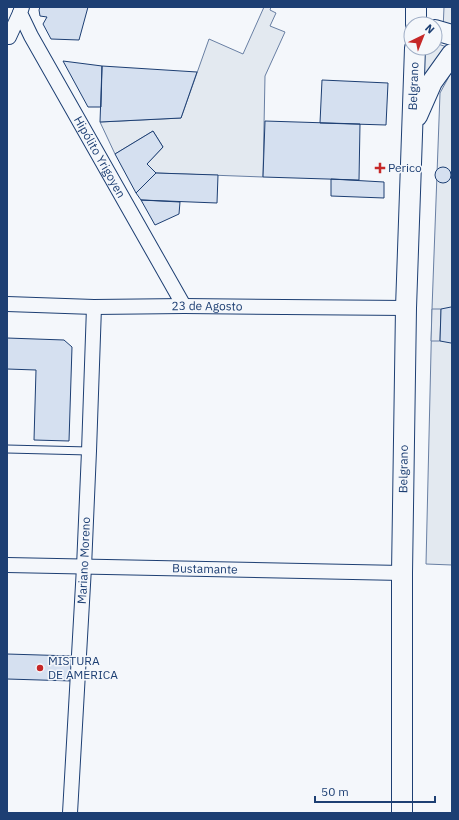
<svg xmlns="http://www.w3.org/2000/svg" width="459" height="820" viewBox="0 0 459 820" font-family="'IBM Plex Sans',sans-serif">
	<style>
		.green { fill: #e3e9f0; stroke: #687fa3 }
		.parking { fill: #e3e8f0; stroke: #687fa3 }
		.building { fill: #d5e0f0; stroke: #1d3f73 }
		.lines { fill: none; stroke-linecap: round; stroke-linejoin: round }
		.lane-casing { stroke: #1d3f73; stroke-width: 9 }
		.street-casing { stroke: #1d3f73; stroke-width: 16 }
		.secondary-casing { stroke: #1d3f73; stroke-width: 22 }
		.lane { stroke: #f4f7fb; stroke-width: 7 }
		.street { stroke: #f4f7fb; stroke-width: 14 }
		.secondary { stroke: #f4f7fb; stroke-width: 20 }
		.poi-dot { fill: #c62828; stroke: #f4f7fb; stroke-width: 1.5 }
		.labels { text-anchor: middle; stroke-width: 3; stroke-linejoin: round; paint-order: stroke }
		.street-label { font-size: 12px; fill: #1d3f73; stroke: #f4f7fb }
		.poi-label { font-size: 12px; fill: #1d3f73; stroke: #f4f7fb; text-anchor: start }
	</style>
	<rect width="100%" height="100%" fill="#f4f7fb"/>
	<!-- green -->
	<path class="green" d="M264,7H271L270,10L276,13L270,26L285,32L265,76L263,177L156,173L147,164L163,147L153,131L115,154L100,122L181,118L209,39L243,54Z
		M444,7H452V31L443,30Z
		M435,43L447,47L419,86V48H435Z
		M452,71V565L426,564L432,309L440,93Z"/>
	<!-- parking -->
	<path class="parking" d="M432,309H441L440,341H431Z"/>
	<!-- building -->
	<path class="building" d="M40,7H88L79,40L51,39L43,24L47,17L40,16L39,10Z
		M63,61L102,66L101,107H88Z
		M102,66L197,72L181,118L100,122Z
		M322,80L388,83L386,125L320,123Z
		M265,121L360,124L359,180L263,177Z
		M153,131L163,147L147,164L156,173L136,193L115,154Z
		M435 175a8 8 0 1 1 16 0a8 8 0 1 1-16 0Z
		M156,173L218,175L217,203L141,200L136,193Z
		M331,179L384,182V198L331,196Z
		M141,200L180,202L179,214L155,225Z
		M451,307H452V343H451L440,341L441,309Z
		M7,338L64,340L72,347L69,441L34,440L36,370L7,369Z
		M7,654L73,656V681L7,679Z"/>
	<g class="lines">
		<!-- lane casing -->
		<g class="lane-casing">
			<path id="lane" d="M7,449L89,451"/>
		</g>
		<!-- street casing -->
		<g class="street-casing">
			<g id="street">
				<path id="s1" d="M22,7L20,13L31,36L184,306"/>
				<path d="M7,37H9L20,13"/>
				<path id="s2" d="M7,304L94,307L184,306L406,308"/>
				<path id="s3" d="M7,565L402,573"/>
				<path id="s4" d="M70,813L84,567L89,451L94,307"/>
			</g>
		</g>
		<!-- secondary casing -->
		<g class="secondary-casing">
			<g id="secondary">
				<path d="M416,24V7"/>
				<path d="M435,30L452,35"/>
				<path d="M417,116L432,82L452,54"/>
				<path id="s5" d="M402,813V573L406,308L415,48"/>
			</g>
		</g>
		<!-- lane -->
		<use href="#lane" class="lane"/>
		<!-- street -->
		<use href="#street" class="street"/>
		<!-- secondary -->
		<use href="#secondary" class="secondary"/>
	</g>
	<!-- markers -->
	<g class="poi-dot">
		<path d="M378 162h4v4h4v4h-4v4h-4v-4h-4v-4h4z"/>
		<circle cx="40" cy="668" r="4"/>
	</g>
	<g class="labels">
		<!-- street labels -->
		<g class="street-label">
			<text dy="4" stroke="none"><textPath href="#s5" startOffset="727">Belgrano</textPath></text>
			<text dy="4" stroke="none"><textPath href="#s1" startOffset="171">Hipólito Yrigoyen</textPath></text>
			<text dy="4" stroke="none"><textPath href="#s2" startOffset="200">23 de Agosto</textPath></text>
			<text dy="4" stroke="none"><textPath href="#s5" startOffset="344">Belgrano</textPath></text>
			<text dy="4" stroke="none"><textPath href="#s4" startOffset="253">Mariano Moreno</textPath></text>
			<text dy="4" stroke="none"><textPath href="#s3" startOffset="198">Bustamante</textPath></text>
		</g>
		<!-- poi labels -->
		<g class="poi-label">
			<text x="388" y="172">Perico</text>
			<text x="48" y="665">MISTURA<tspan x="48" dy="14">DE AMERICA</tspan></text>
		</g>
	</g>
	<!-- border -->
	<rect width="459" height="820" fill="none" stroke="#1d3f73" stroke-width="16"/>
	<!-- north arrow -->
	<g transform="translate(423 36) rotate(43)"><circle r="19" fill="#f4f7fb" stroke="#9eadc5"/>
	<path d="M0-3L7 15L0 10L-7 15Z" fill="#c62828"/>
	<text y="-6" font-size="11" font-weight="bold" text-anchor="middle" fill="#1d3f73">N</text>
	</g>
	<!-- scale -->
	<path d="M315 796v6h120v-6" fill="none" stroke="#1d3f73" stroke-width="2"/>
	<text x="321" y="796" font-size="12" fill="#1d3f73" stroke="#f4f7fb" stroke-width="3" paint-order="stroke">50 m</text>
</svg>
